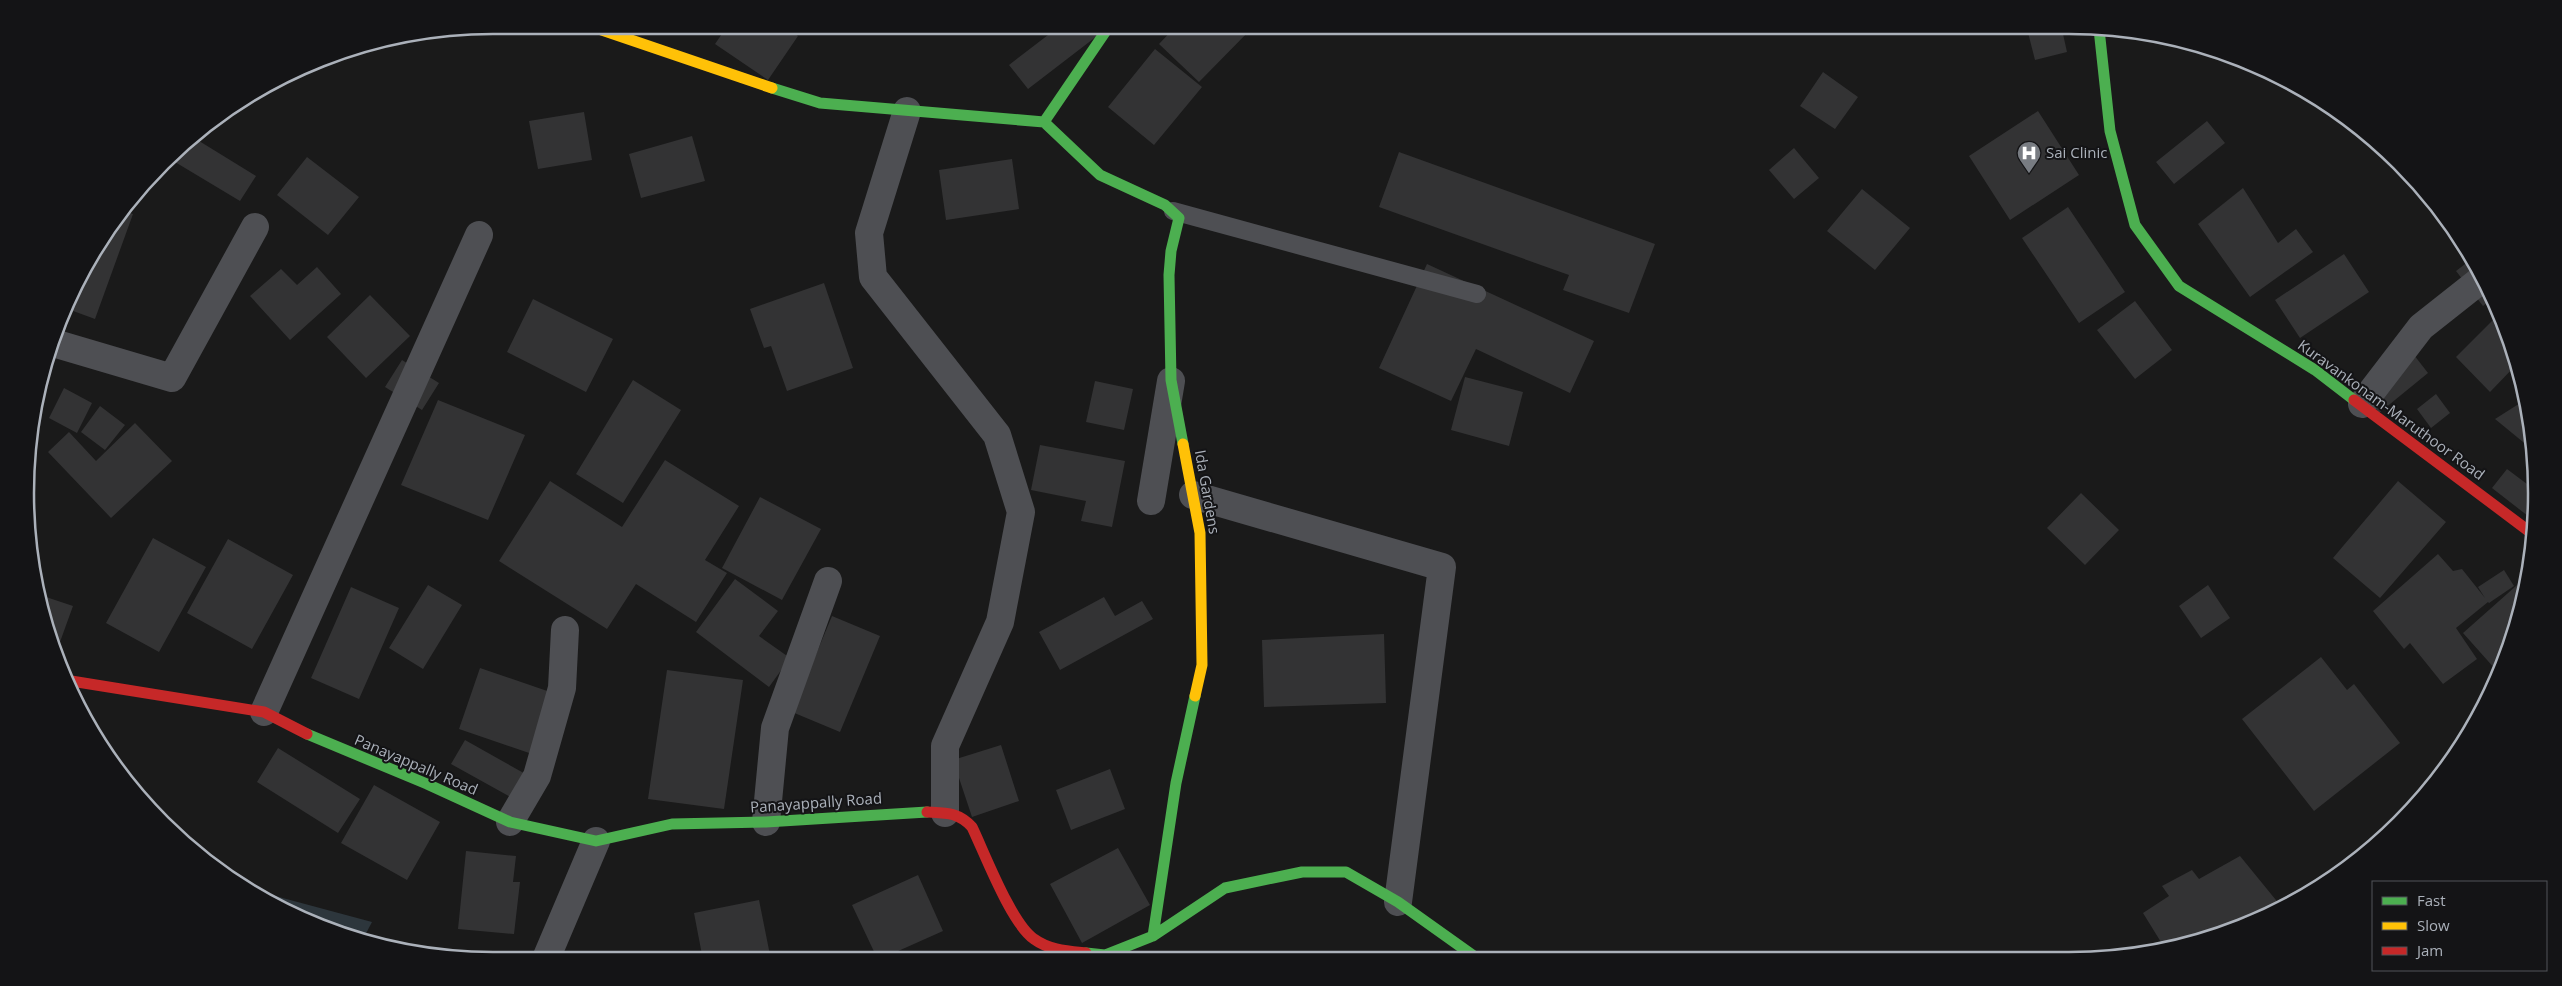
<svg xmlns="http://www.w3.org/2000/svg" width="2562" height="986" viewBox="0 0 2562 986" font-family="'Open Sans',sans-serif">
	<style>
		.water { fill: #2d363c }
		.building { fill: #333334 }
		.lines { fill: none; stroke-linecap: round; stroke-linejoin: round }
		.lane { stroke: #4e4f53; stroke-width: 18 }
		.street { stroke: #4e4f53; stroke-width: 28 }
		.fast { stroke: #4caf50; stroke-width: 11 }
		.slow { stroke: #ffc107; stroke-width: 11 }
		.jam { stroke: #c62828; stroke-width: 11 }
		.labels { text-anchor: middle; stroke-width: 4; stroke-linejoin: round; paint-order: stroke }
		.poi-label { font-size: 15px; fill: #abb1ba; stroke: #141416; text-anchor: start }
		.street-label { font-size: 15px; fill: #abb1ba; stroke: #141416 }
		.rim { fill: none; stroke: #abb1ba; stroke-width: 2.5 }
	</style>
	<rect width="100%" height="100%" fill="#1a1a1a"/>
	<!-- water -->
	<path class="water" d="M246,888L372,922L362,941L286,913Z"/>
	<!-- building -->
	<path class="building" d="M728,25H782L798,36L768,80L715,44Z
		M1041,25H1089L1097,36L1028,89L1009,65L1048,35Z
		M1177,25H1255L1199,82L1159,44Z
		M2026,25H2061L2067,52L2035,60Z
		M1155,49L1202,87L1154,145L1108,107Z
		M1823,72L1858,97L1835,129L1800,106Z
		M2038,111L2079,175L2010,220L1969,156Z
		M584,112L592,160L538,169L529,121Z
		M2207,121L2225,143L2174,184L2156,162Z
		M191,136L256,176L240,201L170,159Z
		M692,136L705,181L641,198L629,154Z
		M1794,148L1819,178L1794,199L1769,170Z
		M1399,152L1655,244L1629,313L1563,290L1569,275L1379,207Z
		M307,157L359,197L328,235L277,195Z
		M1012,159L1019,209L946,220L939,170Z
		M2243,188L2278,243L2296,229L2313,252L2250,297L2198,224Z
		M1862,189L1910,228L1875,270L1827,231Z
		M2068,207L2125,292L2079,323L2022,238Z
		M126,212L133,214L95,319L65,308L88,259Z
		M2344,254L2369,292L2300,338L2275,300Z
		M2473,258L2492,299L2483,306L2456,271Z
		M1427,264L1594,341L1570,393L1476,349L1451,401L1379,368Z
		M317,267L341,294L290,340L250,296L281,269L297,285Z
		M824,283L853,368L787,391L771,346L764,348L750,309Z
		M370,295L410,336L366,378L327,337Z
		M533,299L613,339L586,392L507,352Z
		M2135,301L2172,350L2135,379L2097,330Z
		M2499,314L2512,343L2517,364L2490,392L2456,357Z
		M2414,355L2428,373L2379,413L2364,396Z
		M402,360L439,383L422,410L385,387Z
		M1465,377L1523,392L1509,446L1451,430Z
		M633,380L681,410L623,503L576,474Z
		M1095,381L1133,389L1124,430L1086,422Z
		M64,388L92,403L77,433L49,418Z
		M2436,394L2450,413L2431,428L2417,409Z
		M438,400L525,435L488,520L401,485Z
		M2525,400L2533,432L2534,451L2495,419Z
		M100,406L125,425L105,450L81,432Z
		M135,423L172,461L111,518L48,452L69,432L96,461Z
		M1040,445L1125,461L1112,527L1081,521L1086,501L1031,490Z
		M665,460L739,506L705,560L727,573L696,622L636,584L607,629L499,561L550,481L622,527Z
		M2507,469L2535,490V507L2528,516L2492,488Z
		M2398,481L2446,522L2380,598L2333,558Z
		M2081,493L2119,530L2085,565L2047,528Z
		M760,497L821,529L782,600L722,568Z
		M153,538L206,567L159,652L106,623Z
		M228,539L293,575L252,649L187,613Z
		M2438,554L2453,571L2462,569L2485,598L2478,587L2504,570L2514,586L2489,603L2488,602L2456,628L2477,659L2443,684L2410,643L2404,649L2373,611Z
		M2525,578L2527,581L2521,614L2496,670L2463,633Z
		M735,579L778,611L759,636L790,658L769,687L696,632Z
		M428,585L462,605L423,669L389,648Z
		M2208,585L2230,618L2201,638L2179,606Z
		M351,587L399,608L359,699L311,678Z
		M37,594L73,606L56,653H55Z
		M1104,597L1115,616L1142,601L1153,619L1060,670L1039,632Z
		M832,616L880,636L840,732L792,712Z
		M1384,634L1386,703L1264,707L1262,640Z
		M2321,657L2347,690L2354,684L2400,743L2314,811L2242,719Z
		M480,668L556,694L535,755L459,729Z
		M667,670L743,680L724,809L648,799Z
		M465,740L529,776L516,800L451,764Z
		M1001,745L1019,801L972,817L953,760Z
		M278,748L360,799L338,833L257,782Z
		M1110,769L1125,809L1071,830L1056,790Z
		M374,785L440,822L407,880L341,843Z
		M1118,848L1150,905L1082,943L1050,884Z
		M466,851L516,856L513,882H520L514,934L458,929Z
		M2240,856L2280,905L2269,915L2164,947L2143,913L2169,896L2162,886L2192,870L2199,879Z
		M918,875L943,931L878,960L852,905Z
		M759,900L771,960H703L694,913Z"/>
	<g class="lines">
		<!-- lane -->
		<path class="lane" d="M1173,211L1477,294"/>
		<!-- street -->
		<path class="street" d="M907,111L869,233L873,277L997,435L1021,512L1000,622L945,746V813
			M50,342L172,378L255,227
			M2362,404L2421,327L2483,278
			M1193,495L1442,567L1398,902
			M1151,501L1171,381
			M264,712L479,235
			M510,822L537,776L562,688L565,630
			M766,822L775,728L828,581
			M545,961L596,841"/>
		<!-- fast -->
		<path class="fast" d="M2099,29L2110,131L2135,225L2179,286L2315,370L2354,400
			M772,88L820,103L1044,122L1110,25
			M1044,122L1100,175L1165,205L1179,218L1171,251L1169,275L1171,380L1183,444
			M307,734L427,784L510,822L596,841L672,824L766,822L927,812
			M1153,936L1176,783L1195,696
			M1086,953L1105,955L1153,936L1225,888L1302,872H1346L1398,902L1478,959"/>
		<!-- slow -->
		<path class="slow" d="M587,25L772,88
			M1183,444L1200,533L1202,665L1195,696"/>
		<!-- jam -->
		<path class="jam" d="M2354,400L2534,535
			M65,680L264,712L307,734
			M927,812C946,813 958,812 972,827C985,854 1011,923 1034,939C1049,950 1067,951 1086,953"/>
	</g>
	<!-- icons -->
	<defs>
		<g id="hospital-pin" transform="scale(1.25)"><path d="M0 17L-7.5 6A9.5 9.5 0 1 1 7.5 6Z" fill="#787c82" stroke="#141416"/><path d="M-5-5h3v3.5h4V-5h3V5h-3V1.5h-4V5h-3Z" fill="#fff"/></g>
	</defs>
	<g fill-rule="evenodd">
		<use href="#hospital-pin" x="2029" y="153"/>
	</g>
	<g class="labels">
		<!-- poi labels -->
		<g class="poi-label">
			<text x="2046" y="158">Sai Clinic</text>
		</g>
		<!-- street labels -->
		<g class="street-label">
			<text transform="translate(2391 410) rotate(36)" y="5">Kuravankonam-Maruthoor Road</text>
			<text transform="translate(1207 492) rotate(80)" y="5">Ida Gardens</text>
			<text transform="translate(416 765) rotate(23)" y="5">Panayappally Road</text>
			<text transform="translate(816 803) rotate(-4)" y="5">Panayappally Road</text>
		</g>
	</g>
	<!-- crop -->
	<path d="M0 0H2562V986H0ZM493 34H2069A459 459 0 0 1 2528 493V493A459 459 0 0 1 2069 952H493A459 459 0 0 1 34 493V493A459 459 0 0 1 493 34Z" fill="#141416" fill-rule="evenodd"/>
	<path class="rim" d="M493 34H2069A459 459 0 0 1 2528 493V493A459 459 0 0 1 2069 952H493A459 459 0 0 1 34 493V493A459 459 0 0 1 493 34Z"/>
	<!-- legend -->
	<rect x="2372" y="881" width="175" height="90" fill="#141416" stroke="#505358"/>
	<rect x="2382" y="897" width="25" height="8" fill="#4caf50" stroke="#505358"/>
	<text x="2417" y="906" font-size="15" fill="#abb1ba">Fast</text>
	<rect x="2382" y="922" width="25" height="8" fill="#ffc107" stroke="#505358"/>
	<text x="2417" y="931" font-size="15" fill="#abb1ba">Slow</text>
	<rect x="2382" y="947" width="25" height="8" fill="#c62828" stroke="#505358"/>
	<text x="2417" y="956" font-size="15" fill="#abb1ba">Jam</text>
</svg>
